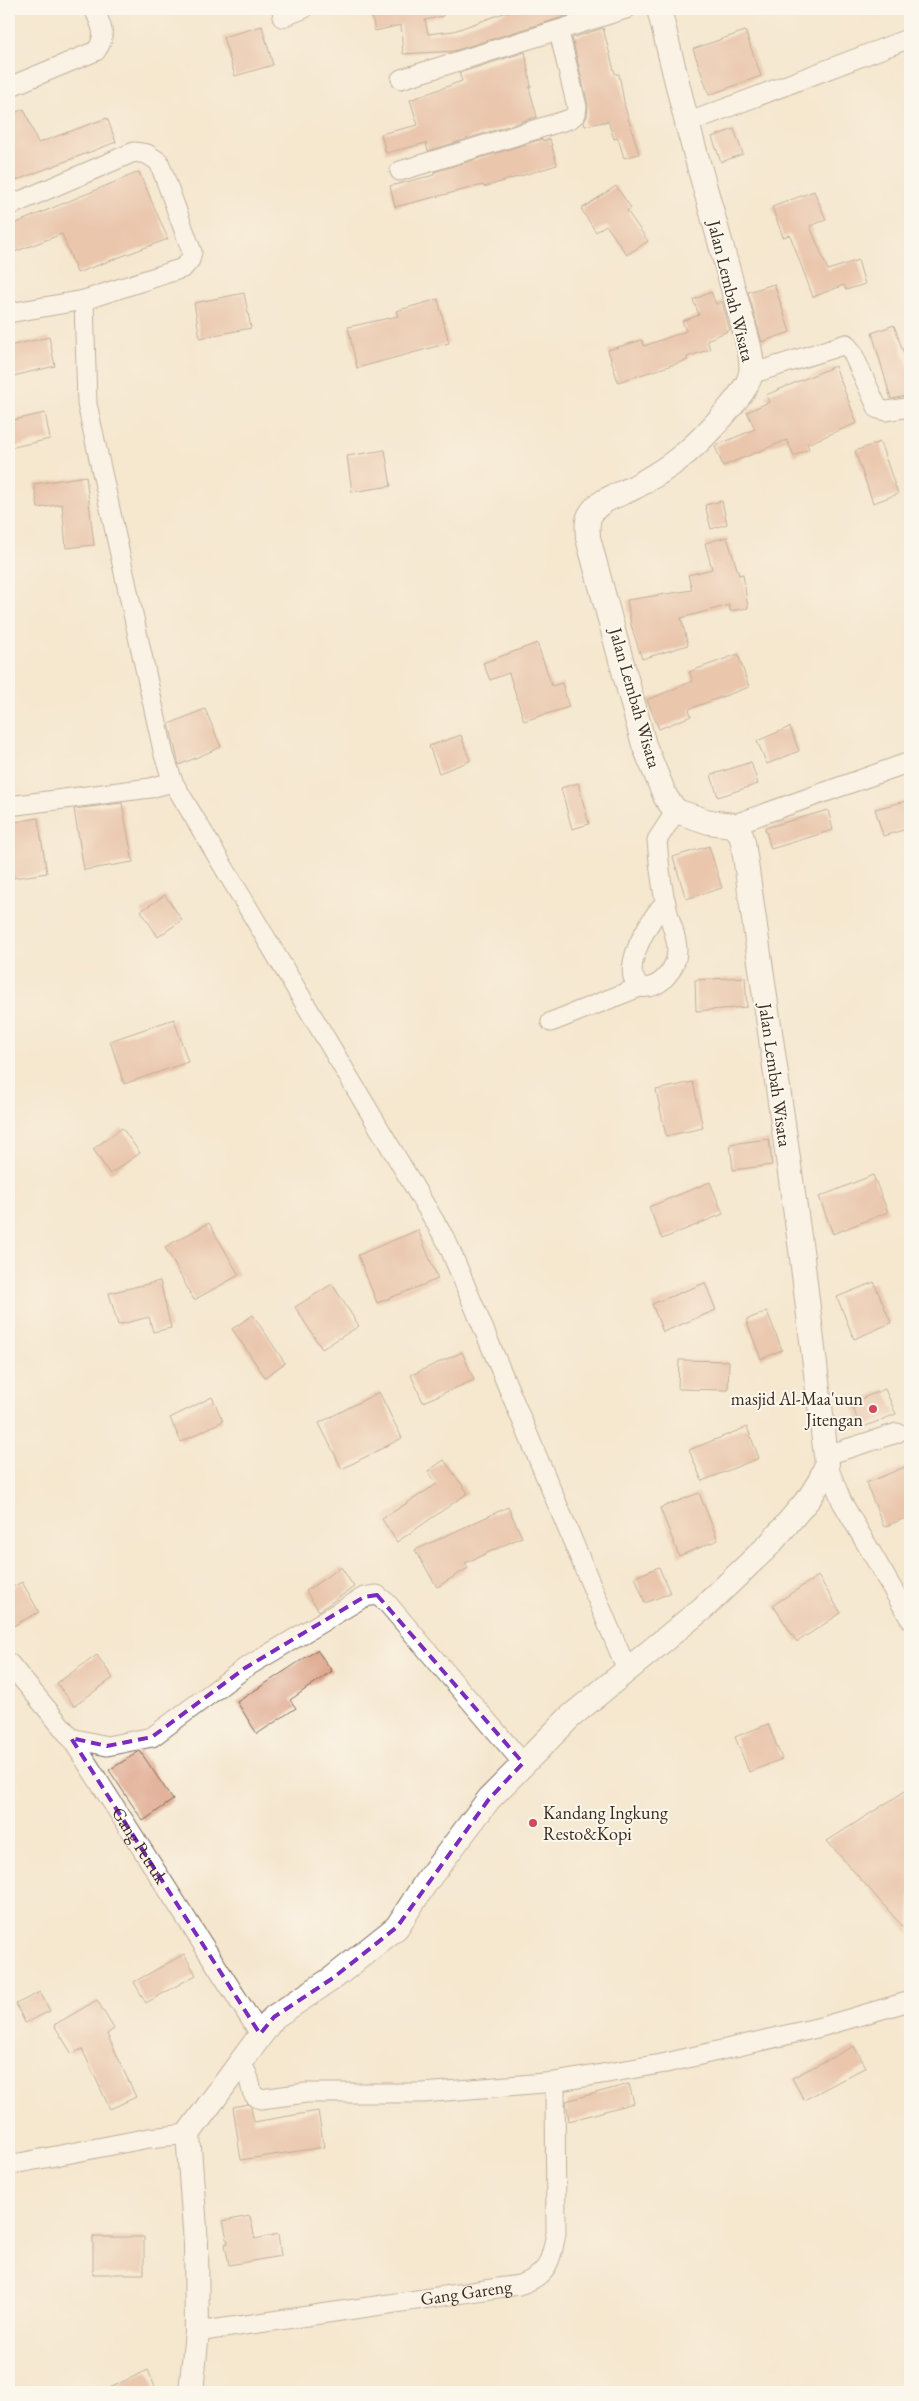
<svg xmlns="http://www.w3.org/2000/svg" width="919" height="2401" viewBox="0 0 919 2401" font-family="'EB Garamond',serif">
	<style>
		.building { fill: #db9e82 }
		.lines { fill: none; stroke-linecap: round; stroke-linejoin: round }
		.minor-casing { stroke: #7c6c5c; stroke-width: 21 }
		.tertiary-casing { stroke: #7c6c5c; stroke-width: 26 }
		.minor { stroke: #fff; stroke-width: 19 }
		.tertiary { stroke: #fff; stroke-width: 24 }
		.marked { fill: none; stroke: #7b2cbf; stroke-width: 4; stroke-dasharray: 10 6; stroke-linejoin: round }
		.poi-dot { fill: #d1495b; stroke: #fbf7ec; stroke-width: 2 }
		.labels { text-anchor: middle; stroke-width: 4; stroke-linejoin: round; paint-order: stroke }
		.street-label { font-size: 18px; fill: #3b2a1e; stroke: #fbf7ec }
		.poi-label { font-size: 18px; fill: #3b2a1e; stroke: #fbf7ec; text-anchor: end }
	</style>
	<rect width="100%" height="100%" fill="#fbf7ec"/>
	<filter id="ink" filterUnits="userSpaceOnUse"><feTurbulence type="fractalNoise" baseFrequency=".02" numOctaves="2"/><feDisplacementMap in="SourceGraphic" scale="10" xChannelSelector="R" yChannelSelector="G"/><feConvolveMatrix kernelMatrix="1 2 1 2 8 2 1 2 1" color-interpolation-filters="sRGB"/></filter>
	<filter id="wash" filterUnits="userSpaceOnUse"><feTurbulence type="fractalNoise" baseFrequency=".0096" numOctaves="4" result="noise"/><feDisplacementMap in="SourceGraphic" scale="20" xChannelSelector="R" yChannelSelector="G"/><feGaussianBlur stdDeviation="1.12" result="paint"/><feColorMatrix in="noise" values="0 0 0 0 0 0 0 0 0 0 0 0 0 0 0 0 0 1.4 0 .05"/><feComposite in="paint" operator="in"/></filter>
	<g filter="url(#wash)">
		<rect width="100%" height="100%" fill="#f5e7cf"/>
		<g id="blocks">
			<!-- building -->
			<path class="building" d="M370,9H442L443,16L425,20L428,34L454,31L515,9H589L454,51L403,54L401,25L375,31Z
				M262,26L273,65L235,76L223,37Z
				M603,28L615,74H619L625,107L639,154L624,158L618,138L614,139L608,121L585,126L584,122L587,116L588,105L572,38Z
				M745,31L761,76L709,95L693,49Z
				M525,52L531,87H529L537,117L428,151L426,143L386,153L381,134L418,125L410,100L462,81L459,73Z
				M24,109L38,143L107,118L116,142L9,183V115Z
				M734,129L743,154L721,162L712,137Z
				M542,139L543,141L550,139L557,165L484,187L483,185L395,207L390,186L434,175V172Z
				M139,172L168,239L77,273L62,234L9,254V226Z
				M616,186L631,208L627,211L648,241L627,255L606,225L596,232L581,209Z
				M814,191L826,220L810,226L828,270L858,260L865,284L846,290L844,285L813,297L790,235L783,237L772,207Z
				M774,284L790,332L762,342L748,292Z
				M711,292L716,304L722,301L730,330L707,340L710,349L687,357L688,360L618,382L608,350L642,340L644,346L686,331L682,321L699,315L693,300Z
				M244,293L251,328L200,338L194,303Z
				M438,299L449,343L357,368L348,327L398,316L396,311Z
				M894,325L910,372V395L891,399L872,333Z
				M49,337L55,366L9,377V346Z
				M835,366L857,423L807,444L809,449L794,456L787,440L723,466L715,446L755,429L747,412L769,402L766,395Z
				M45,413L50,439L9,448V421Z
				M880,442L898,494L873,503L855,451Z
				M385,450L391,486L352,492L347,456Z
				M86,476L94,545L66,548L62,504L38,508L34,484Z
				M722,501L727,524L711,529L705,505Z
				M727,537L739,575L743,574L748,608L730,611L729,605L681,618L688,645L642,659L631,625L627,600L692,590L688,575L712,569L705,543Z
				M537,643L552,686L562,683L569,707L524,721L509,673L490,680L483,663Z
				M738,654L749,687L689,709L691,716L659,729L647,700L693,681L689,672Z
				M205,709L221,747L179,765L169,724Z
				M790,727L799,751L767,764L757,741Z
				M461,735L470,761L439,773L429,746Z
				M751,762L758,784L718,797L711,775Z
				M578,783L589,824L572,829L561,788Z
				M910,800V828L883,836L875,809Z
				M122,803L133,862L84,870L74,809Z
				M828,810L833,830L771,849L765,828Z
				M38,818L47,873L14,878L9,845V823Z
				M709,846L722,888L686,899L673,857Z
				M165,895L182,920L158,937L141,911Z
				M745,977L747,1007L696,1011L695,980Z
				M174,1019L188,1062L124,1084L110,1041Z
				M693,1082L703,1128L666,1136L656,1090Z
				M122,1128L140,1153L110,1174L93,1149Z
				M769,1139L772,1165L733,1170L730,1144Z
				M873,1175L888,1212L833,1234L819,1197Z
				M710,1182L723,1214L662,1239L649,1207Z
				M209,1223L239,1275L194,1300L165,1247Z
				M418,1230L438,1279L377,1303L358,1255Z
				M160,1281L171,1328L153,1332L149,1317L118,1325L109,1293Z
				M874,1282L891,1323L854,1339L837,1297Z
				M705,1283L716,1310L663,1332L652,1304Z
				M332,1284L359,1326L322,1349L295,1307Z
				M767,1311L782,1350L761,1359L746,1320Z
				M253,1315L285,1363L265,1377L232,1329Z
				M462,1352L474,1380L423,1402L411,1375Z
				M679,1360L729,1361L728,1390L678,1389Z
				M885,1389L896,1414L861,1428L851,1403Z
				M379,1392L402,1438L342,1469L319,1423Z
				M212,1397L223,1421L181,1442L170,1418Z
				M747,1427L759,1458L702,1481L689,1450Z
				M444,1460L468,1493L397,1542L382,1519L437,1484L428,1471Z
				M910,1465V1516L884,1527L866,1483Z
				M699,1493L718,1540L679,1556L660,1508Z
				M508,1507L522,1537L465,1563L468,1568L437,1587L415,1550Z
				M341,1567L354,1587L319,1611L306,1591Z
				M659,1567L670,1593L645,1603L635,1577Z
				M818,1576L841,1613L797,1642L773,1605Z
				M22,1582L39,1612L9,1628V1589Z
				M317,1650L332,1671L290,1700L296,1708L257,1734L237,1702Z
				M97,1655L113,1678L74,1706L57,1683Z
				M768,1724L782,1759L749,1772L735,1737Z
				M140,1751L173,1800L143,1821L109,1770Z
				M910,1788V1935L827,1841Z
				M184,1954L196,1975L146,2003L134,1982Z
				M40,1992L50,2011L25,2023L16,2004Z
				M97,2000L114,2029L107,2034L136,2097L110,2109L82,2049L72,2054L54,2025Z
				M854,2046L866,2067L804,2100L792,2078Z
				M629,2084L634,2103L569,2121L566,2101Z
				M248,2104L251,2107L254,2122L318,2111L324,2147L241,2160L233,2107Z
				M250,2216L255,2239L278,2234L281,2256L229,2265L225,2244L228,2243L223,2221Z
				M93,2237H144V2274H93Z
				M148,2370L155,2387L144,2392H101Z"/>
		</g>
	</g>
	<g filter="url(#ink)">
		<use href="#blocks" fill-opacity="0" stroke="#7c6c5c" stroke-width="1"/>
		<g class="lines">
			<!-- minor casing -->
			<g class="minor-casing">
				<g id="minor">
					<path d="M282,17L303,9"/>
					<path d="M401,79L626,9"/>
					<path d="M9,87L96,51C108,35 101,25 94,9"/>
					<path d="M687,123L910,38"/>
					<path d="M400,171L570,119L576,114L577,107L559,32"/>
					<path d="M9,206L134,152L147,154L159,162L192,252L190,260L183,268L84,300"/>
					<path d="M9,313L84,300L87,404L164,755L173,782L447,1242L627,1670"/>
					<path d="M751,374L846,344L852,352L878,409L887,411L910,407"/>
					<path d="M9,806L150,788L173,782"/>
					<path d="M732,825L910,762"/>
					<path d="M640,987L633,977C628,956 651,917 666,902"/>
					<path d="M551,1022L640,987C660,991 677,968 677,950C677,936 670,922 667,909C661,887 659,863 657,840L676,811"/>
					<path d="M827,1455L897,1433"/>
					<path d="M827,1464L842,1502L910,1619"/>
					<path id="s1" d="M9,1663L71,1738L260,2034"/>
					<path d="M71,1738L107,1746L152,1737L245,1668L364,1597L377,1595L387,1603L523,1763"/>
					<path d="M239,2061C242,2066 246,2071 248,2076C252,2085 249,2096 261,2099L306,2093H423L555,2082L666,2063L821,2027L910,2001"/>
					<path d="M9,2165L149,2138L188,2134"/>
					<path id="s2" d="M197,2332L519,2285C548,2276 551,2261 556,2233L555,2082"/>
				</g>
			</g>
			<!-- tertiary casing -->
			<g class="tertiary-casing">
				<path id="tertiary" d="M191,2392L197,2332L196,2243L188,2134L274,2017L333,1978L397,1927L426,1882L489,1799L570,1717L703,1608L770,1544L810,1497L820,1481L827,1464L801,1250L743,842L740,832L732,825L709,822L676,811L666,798L644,745L588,538C588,530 586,522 590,515C599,499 620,495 635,487C649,479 665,470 677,460C695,447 748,394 751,373C753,361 749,347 746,335L687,123L659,9"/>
			</g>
			<!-- minor -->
			<use href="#minor" class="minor"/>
			<!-- tertiary -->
			<use href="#tertiary" class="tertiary"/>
		</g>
	</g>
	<!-- marked area -->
	<path d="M0 0H919V2401H0ZM377,1595L523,1763L489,1799L397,1927L333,1978L274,2017L260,2034L71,1738L107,1746L152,1737L245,1668L364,1597Z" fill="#f5e7cf" fill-opacity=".55" fill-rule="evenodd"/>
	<path class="marked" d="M377,1595L523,1763L489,1799L397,1927L333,1978L274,2017L260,2034L71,1738L107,1746L152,1737L245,1668L364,1597Z"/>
	<!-- markers -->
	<g class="poi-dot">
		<circle cx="873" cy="1409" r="5"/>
		<circle cx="533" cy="1823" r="5"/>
	</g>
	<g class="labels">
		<!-- street labels -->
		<g class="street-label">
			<text transform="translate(731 291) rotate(76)" y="6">Jalan Lembah Wisata</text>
			<text transform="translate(635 698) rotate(74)" y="6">Jalan Lembah Wisata</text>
			<text transform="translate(775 1075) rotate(82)" y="6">Jalan Lembah Wisata</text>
			<text dy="6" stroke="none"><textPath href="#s1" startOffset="225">Gang Petruk</textPath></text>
			<text dy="6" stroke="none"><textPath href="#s2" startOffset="272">Gang Gareng</textPath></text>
		</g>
		<!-- poi labels -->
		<g class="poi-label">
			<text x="863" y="1405">masjid Al-Maa'uun<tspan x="863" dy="21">Jitengan</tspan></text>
			<text x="543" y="1819" text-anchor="start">Kandang Ingkung<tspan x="543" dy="21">Resto&amp;Kopi</tspan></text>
		</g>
	</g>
	<!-- margin -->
	<rect width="919" height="2401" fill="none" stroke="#fbf7ec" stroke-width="30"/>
</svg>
